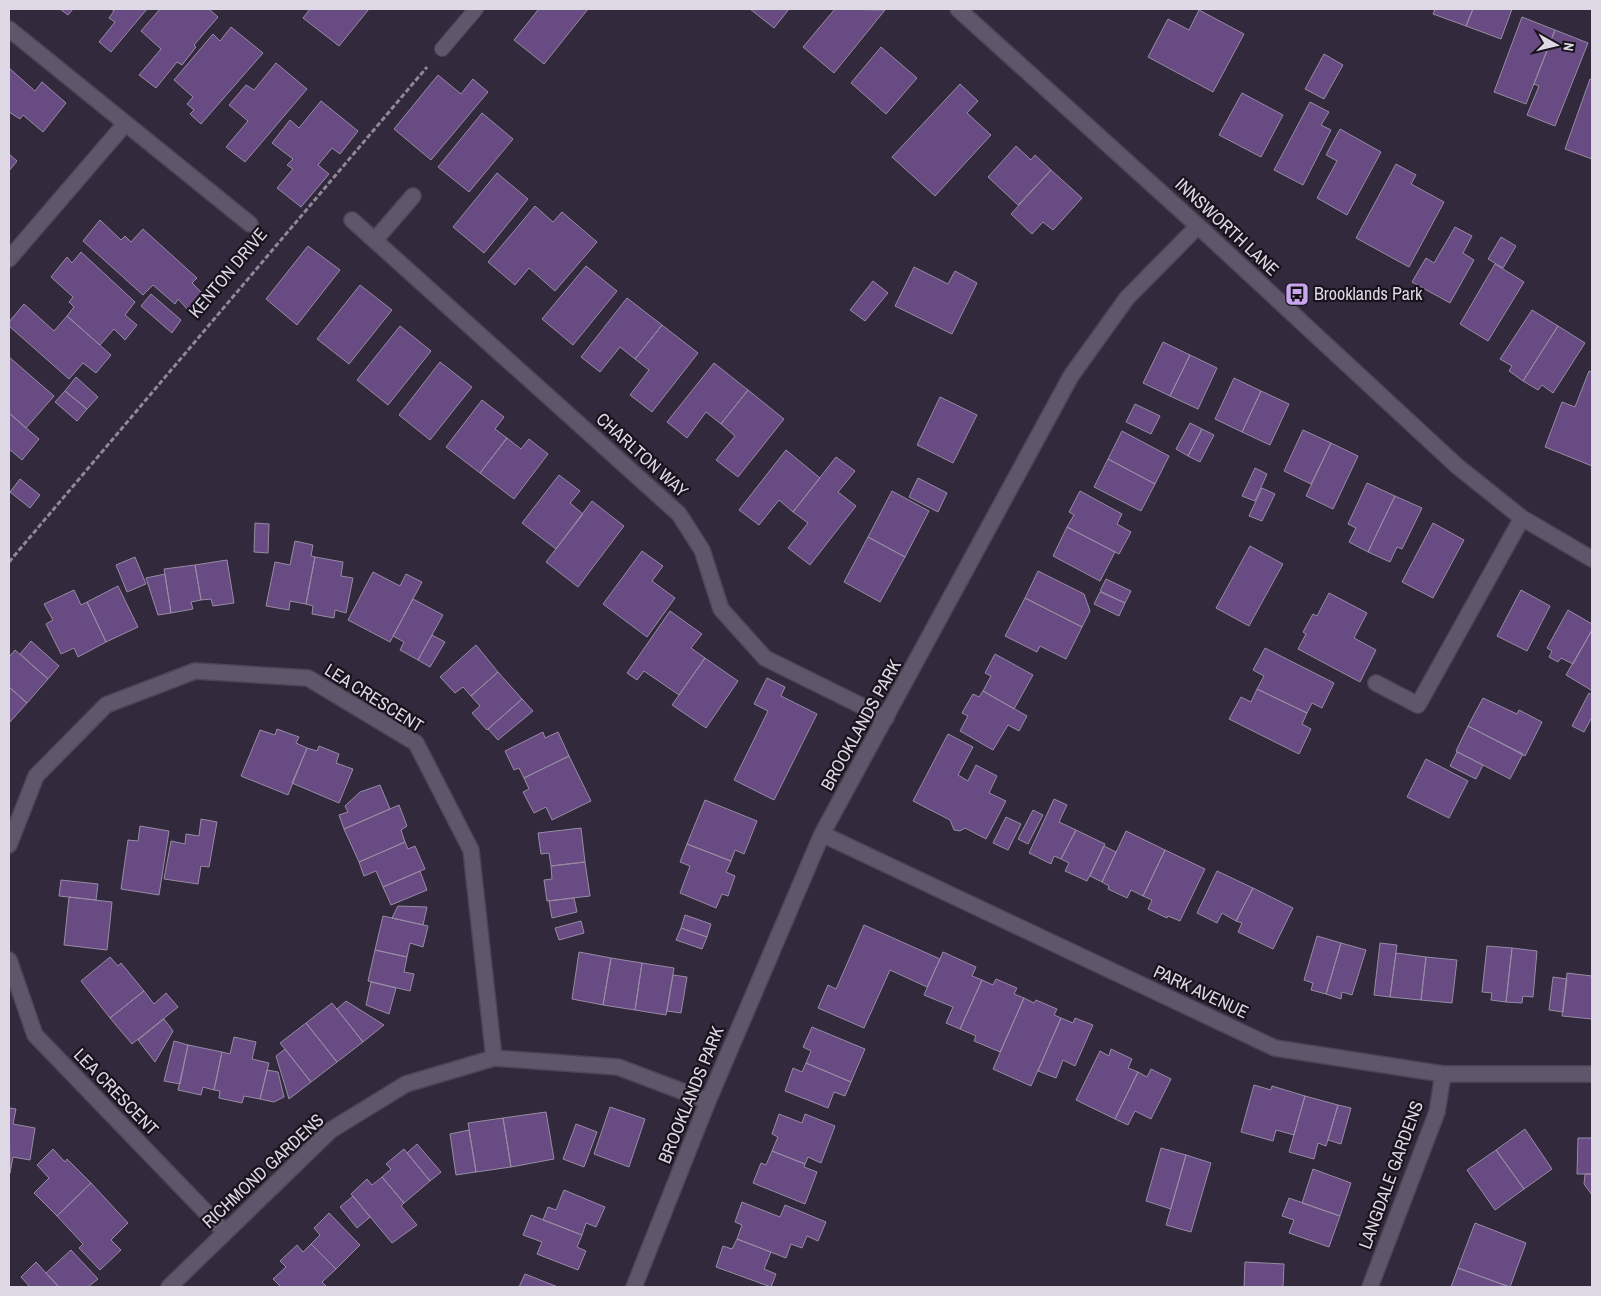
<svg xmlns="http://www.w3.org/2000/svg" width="1601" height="1296" viewBox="0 0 1601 1296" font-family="'Archivo Narrow',sans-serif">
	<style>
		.building { fill: #674b82; stroke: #978ca4 }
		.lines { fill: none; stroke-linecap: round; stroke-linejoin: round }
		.lane-casing { stroke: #4d4555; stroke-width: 16 }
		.street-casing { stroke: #4d4555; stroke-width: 18 }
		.secondary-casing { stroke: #4d4555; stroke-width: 18 }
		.path { stroke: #8f8897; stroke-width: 3; stroke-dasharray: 5 2.5; stroke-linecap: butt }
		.lane { stroke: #60566b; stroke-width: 14 }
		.street { stroke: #60566b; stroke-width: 15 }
		.secondary { stroke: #60566b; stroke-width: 15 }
		.labels { text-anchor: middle; stroke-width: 4.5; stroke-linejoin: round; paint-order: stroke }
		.street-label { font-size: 18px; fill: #ded8e5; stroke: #18131c }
		.poi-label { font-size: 18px; fill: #ded8e5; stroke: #18131c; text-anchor: start }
	</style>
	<rect width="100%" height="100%" fill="#32293c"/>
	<!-- building -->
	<path class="building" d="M60,9H73L68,15Z
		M111,9H147L111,52L99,42L115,22L109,18L114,11Z
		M160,9H209L218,17L194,45L196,47L182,65L177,62L156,88L139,75L161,49L141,31Z
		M310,9H369L339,46L303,18Z
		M536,9H588L544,64L514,40L538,10Z
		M750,9H789L774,28Z
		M835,9L885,10L834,73L803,47Z
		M1435,9H1473L1466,26L1433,14Z
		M1473,9H1512L1501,39L1466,26Z
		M1199,10L1244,34L1213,92L1148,57L1168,19L1189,30Z
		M1522,17L1555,30L1526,104L1494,92Z
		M231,27L263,53L201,124L190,114L194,110L187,104L193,97L174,80L213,34L220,41Z
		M1555,30L1588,43L1555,126L1527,115L1539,86L1534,84Z
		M881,47L917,78L886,114L851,83Z
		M1324,54L1343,65L1324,99L1305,89Z
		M276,63L307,89L245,162L226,147L248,121L229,105L246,85L254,90Z
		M9,68L35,91L42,82L66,103L43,132L23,115L20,119L9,112Z
		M438,75L461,94L473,79L488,92L431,160L394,129Z
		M1590,79L1592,80V159L1565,149Z
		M960,84L978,101L967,113L991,135L935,196L892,157Z
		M1242,93L1283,115L1261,157L1219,135Z
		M321,101L358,131L340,154L332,148L318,165L329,174L301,207L277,188L293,169L287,165L293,159L272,143L290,120L299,128Z
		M1310,102L1329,112L1321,125L1331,130L1303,185L1274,170Z
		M482,113L513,139L469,192L438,167Z
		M1340,129L1381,152L1347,215L1317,198L1337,161L1326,155Z
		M1016,146L1031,160L1035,155L1051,170L1018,205L988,177Z
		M9,154L17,161L9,171Z
		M1396,164L1416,175L1411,184L1444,202L1409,267L1356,238Z
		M1051,170L1082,198L1053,230L1043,222L1032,234L1011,214Z
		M497,173L528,199L484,253L453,227Z
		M535,206L553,222L562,212L597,242L555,291L529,268L515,285L488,262Z
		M100,220L121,240L125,236L131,242L143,229L197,278L192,283L202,293L188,310L178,299L175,304L153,285L143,295L83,241Z
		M1455,227L1472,236L1463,253L1474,260L1450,303L1412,282L1426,258L1434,263Z
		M1501,237L1516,246L1503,268L1488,259Z
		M308,246L340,270L297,325L266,299Z
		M81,252L135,302L125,315L137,325L125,340L114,329L100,345L67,316L74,307L69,302L73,297L51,277L67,257L72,263Z
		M1495,264L1524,282L1488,341L1460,324Z
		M586,266L617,291L573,345L542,319Z
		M914,267L948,284L955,271L977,283L952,334L895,306Z
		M873,281L888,293L865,321L850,310Z
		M360,285L392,310L349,364L317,339Z
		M151,294L181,320L172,333L141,306Z
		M627,298L662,325L635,359L620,347L600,372L581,357Z
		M24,304L54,331L67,316L111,355L96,373L83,363L69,379L9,326V322Z
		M1532,310L1558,326L1523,381L1509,371L1512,366L1500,359Z
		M662,325L698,353L652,412L630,395L649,370L635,359Z
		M400,326L431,351L388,405L357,380Z
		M1558,326L1585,343L1553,393L1542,385L1538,390L1523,381Z
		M1163,342L1190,355L1170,396L1143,383Z
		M1190,355L1217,368L1198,409L1170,396Z
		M9,357L54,396L26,428L9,413Z
		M440,362L472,387L430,440L399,415Z
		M714,363L748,390L721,424L706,412L687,438L667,422Z
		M1589,371L1592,372V466L1545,447L1562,402L1575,407Z
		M76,377L98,397L87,409L65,391Z
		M1234,378L1261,391L1242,432L1215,419Z
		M748,390L784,419L738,477L716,460L735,436L721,424Z
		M65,391L87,409L77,421L55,402Z
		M1261,391L1289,404L1270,445L1242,432Z
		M940,397L977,415L953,463L917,445Z
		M482,400L504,417L495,429L507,438L480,473L446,447Z
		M1135,404L1160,416L1151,434L1126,422Z
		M9,413L39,439L22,460L9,449Z
		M1190,423L1202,429L1188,456L1176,449Z
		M1202,429L1214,435L1200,462L1188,456Z
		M1303,430L1331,443L1311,484L1284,471Z
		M1122,431L1169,456L1155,484L1108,459Z
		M507,438L521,449L529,439L548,454L514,499L480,473Z
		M1331,443L1358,456L1333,509L1306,496Z
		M786,450L820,478L793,512L779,500L759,525L739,510Z
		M836,457L855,471L838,492L856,506L810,565L788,548L808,523L793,512Z
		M1108,459L1155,484L1141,511L1094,487Z
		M1255,468L1267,474L1255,501L1242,496Z
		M559,475L580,491L570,503L583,514L556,549L522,523Z
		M918,478L947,493L938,512L909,497Z
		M20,479L40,495L30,508L10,492Z
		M1367,483L1395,496L1368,552L1349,542L1356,528L1348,524Z
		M1262,488L1275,494L1262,521L1249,516Z
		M892,491L929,511L905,557L868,537Z
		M1080,491L1122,514L1117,524L1131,532L1119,554L1067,527L1074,515L1069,512Z
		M1395,496L1422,508L1402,549L1397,547L1390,562L1368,552Z
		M592,501L624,526L578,587L546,562Z
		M255,523L269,524L268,553L254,552Z
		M1433,523L1464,540L1433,598L1402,582Z
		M1067,527L1115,552L1100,581L1053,556Z
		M868,537L905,557L880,602L844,582Z
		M295,541L313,545L311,556L315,557L306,604L290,601L289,610L266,606L275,562L290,565Z
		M1250,546L1283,564L1249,626L1216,608Z
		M642,551L663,566L652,581L675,598L647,637L603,604Z
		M135,557L146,584L127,592L116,565Z
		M315,557L343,562L341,576L353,578L346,613L335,610L334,618L312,614L313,606L306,604Z
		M227,560L234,603L213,606L211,599L201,600L195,565Z
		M195,565L201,600L191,602L193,609L171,613L164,569Z
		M1038,571L1084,594L1090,611L1082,627L1025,598Z
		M373,572L400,586L406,574L422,582L390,642L348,620Z
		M165,574L171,613L158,615L146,578Z
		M1106,579L1131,591L1125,603L1100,591Z
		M118,586L138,627L106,642L87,602Z
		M74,590L81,605L87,602L106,642L78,657L74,648L61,654L46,624L53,620L44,604Z
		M1521,590L1550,606L1527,651L1497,636Z
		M1100,592L1125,603L1119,616L1094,604Z
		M1329,593L1367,613L1354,638L1376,650L1360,682L1298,649L1306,634L1303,632L1313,614L1317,616Z
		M1025,598L1082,627L1066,659L1040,646L1037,652L1005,636Z
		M413,599L443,615L418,660L400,650L404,642L393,636Z
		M1568,610L1592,624V630L1573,664L1561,658L1558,662L1549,657L1552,651L1547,648Z
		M670,611L702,634L691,648L705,658L679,695L644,671L637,680L627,673Z
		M1592,630V688L1591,690L1566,675Z
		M432,635L445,642L430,667L418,660Z
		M31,641L59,666L48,679L20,654Z
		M476,645L498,672L471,696L463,687L455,693L440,677Z
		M1265,648L1334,683L1322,708L1312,703L1307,713L1257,689L1264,676L1253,670Z
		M15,650L48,679L27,703L9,687V657Z
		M995,654L1033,675L1014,709L983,691L991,676L985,673Z
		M705,658L738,681L706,728L672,705Z
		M498,672L522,699L487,730L472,713L480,706L471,696Z
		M767,678L785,687L781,696L817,714L774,800L734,780L768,711L754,704Z
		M9,687L27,703L9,723Z
		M1257,689L1307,713L1302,724L1311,729L1299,754L1229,719L1241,697L1251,702Z
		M983,691L1027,716L1019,731L1008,725L993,750L960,731L968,716L962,713L973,694L979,697Z
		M1589,693L1592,695V717L1584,732L1572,726Z
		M1483,698L1517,714L1519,710L1542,722L1525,756L1468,726Z
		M522,699L533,711L498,740L488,729Z
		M1468,726L1523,754L1510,779L1456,751Z
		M277,729L299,737L296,743L307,748L288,795L241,776L260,730L275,735Z
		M543,732L545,738L558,732L569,756L524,778L519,768L514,770L505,751Z
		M948,734L973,747L958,775L968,781L976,765L997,776L989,793L1006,801L986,839L965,828L960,831L954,830L950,820L913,801Z
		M319,746L339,754L336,763L353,769L339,803L292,783L307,748L317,751Z
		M1457,752L1483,765L1476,779L1450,766Z
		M569,756L591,801L552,820L546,807L534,813L523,792L529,789L524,778Z
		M1426,759L1468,781L1449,818L1407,797Z
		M380,785L390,809L344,829L339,815L348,812L345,806L360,792Z
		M1054,799L1067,805L1059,822L1076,830L1061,859L1054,856L1051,864L1029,853Z
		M705,800L757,821L744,854L735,850L731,861L687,844Z
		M399,805L407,826L401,830L405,842L359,862L344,829Z
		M1033,810L1043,815L1028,844L1018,839Z
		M1006,817L1021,824L1008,850L993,843Z
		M201,819L217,822L209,867L201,866L198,884L164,879L171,841L185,844L186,834L199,836Z
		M140,826L169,831L159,895L121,889L128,840L138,841Z
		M581,828L585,862L551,866L549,853L541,854L538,833Z
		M1076,830L1105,844L1087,881L1065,871L1069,863L1061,859Z
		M1126,831L1165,850L1143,896L1131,890L1127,898L1108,889L1109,886L1102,882Z
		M405,842L408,849L415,846L425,869L383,887L376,871L364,876L359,862Z
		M687,844L731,861L726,872L735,876L728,896L722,894L716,908L680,893L690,866L680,862Z
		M1104,846L1116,852L1102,882L1090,876Z
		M1165,850L1205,869L1180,921L1168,916L1167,918L1148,909L1152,900L1143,896Z
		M585,862L590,896L547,901L544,880L552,879L551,866Z
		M420,871L427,890L391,905L383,887Z
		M1217,871L1253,888L1236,921L1222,913L1217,923L1197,913Z
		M61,880L98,884L96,900L59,896Z
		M1253,888L1293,908L1273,949L1238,932L1242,923L1236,921Z
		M69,897L112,902L107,950L64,945Z
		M574,898L577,912L552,918L549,901Z
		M398,906L427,907L423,925L392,918Z
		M685,915L711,924L707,937L681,928Z
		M383,916L428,926L423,947L410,943L407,957L375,950Z
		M581,921L584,933L559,940L555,928Z
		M864,925L940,959L927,987L890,970L864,1028L818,1008L828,985L836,989Z
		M681,928L707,937L702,949L676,940Z
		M1317,936L1341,943L1326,994L1311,990L1313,983L1304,980Z
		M1341,943L1366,950L1352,995L1342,992L1341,999L1326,994Z
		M1380,943L1397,945L1390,997L1374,995Z
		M1487,946L1512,948L1506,1002L1491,1000L1492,993L1482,992Z
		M1512,948L1537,951L1533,997L1523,996L1522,1003L1506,1002Z
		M375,950L407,957L404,972L414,974L410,991L368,981Z
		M579,952L611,958L603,1005L572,999Z
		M943,952L976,967L972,976L982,980L960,1029L946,1023L953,1007L924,995Z
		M1396,953L1426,957L1421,1000L1390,997Z
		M110,957L118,966L121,963L144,991L110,1018L81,981Z
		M1426,957L1457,960L1452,1003L1421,1000Z
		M611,958L642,963L635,1010L603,1005Z
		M642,963L674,968L666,1015L635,1010Z
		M1567,973L1592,976V1019L1562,1016Z
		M673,975L687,977L681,1013L667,1011Z
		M1553,977L1567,979L1563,1012L1549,1010Z
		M996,979L1017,988L1014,994L1024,998L1000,1052L974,1041L976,1036L960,1029L982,980L993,985Z
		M371,982L396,988L389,1014L366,1005Z
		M144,991L154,1004L166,993L178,1007L132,1044L110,1018Z
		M1024,998L1034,1003L1036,1000L1057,1009L1054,1015L1061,1018L1031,1086L993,1069Z
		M346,1001L384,1025L363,1042L337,1009Z
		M332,1003L363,1042L337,1062L306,1023Z
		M1061,1018L1073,1023L1075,1018L1093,1025L1075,1066L1063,1060L1056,1078L1038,1071Z
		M164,1019L173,1031L155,1062L138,1040Z
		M306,1023L337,1062L311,1082L280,1043Z
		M812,1027L865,1049L851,1082L806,1063L811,1051L803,1047Z
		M234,1037L256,1042L252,1059L269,1063L260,1099L244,1096L242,1103L219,1098L220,1091L214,1090L222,1052L230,1054Z
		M174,1041L188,1045L180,1084L164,1081Z
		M188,1045L222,1052L214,1090L203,1087L201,1095L178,1090Z
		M285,1049L311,1082L289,1099L276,1056Z
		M1111,1049L1132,1059L1128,1068L1138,1072L1115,1119L1076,1100L1100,1051L1109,1056Z
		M806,1063L851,1082L845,1096L834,1092L828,1108L785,1091L793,1068L802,1072Z
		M1151,1069L1171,1079L1151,1119L1135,1111L1128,1125L1115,1119L1138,1072L1147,1077Z
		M267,1070L278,1072L284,1097L274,1102L260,1099Z
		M1254,1085L1271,1090L1272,1086L1305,1096L1294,1135L1276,1130L1273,1141L1241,1132Z
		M1305,1096L1338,1105L1326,1146L1318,1143L1314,1159L1289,1152Z
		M1338,1105L1351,1108L1341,1144L1328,1140Z
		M610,1107L645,1119L629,1167L594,1154Z
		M9,1108L16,1109L13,1124L35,1128L30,1160L13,1157L10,1173Z
		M546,1112L554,1159L511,1167L503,1118Z
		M779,1114L802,1123L805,1114L835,1126L821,1163L808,1157L805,1164L772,1151L778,1137L772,1134Z
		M503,1118L511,1167L476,1172L468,1123Z
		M576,1124L597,1132L584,1167L563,1159Z
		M1525,1129L1552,1169L1524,1189L1496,1150Z
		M469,1130L476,1172L456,1175L450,1134Z
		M1578,1138H1592V1174H1577Z
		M417,1144L441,1172L430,1181L407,1153Z
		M1161,1148L1186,1155L1171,1209L1146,1201Z
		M53,1149L65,1162L67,1159L91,1183L57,1216L34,1193L49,1178L37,1165Z
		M404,1149L430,1181L404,1203L382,1177L391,1169L386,1164Z
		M1496,1150L1524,1189L1495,1210L1467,1170Z
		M772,1151L805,1164L804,1167L817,1172L805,1204L753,1183L761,1163L766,1165Z
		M1186,1155L1211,1163L1191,1232L1166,1225Z
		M1592,1163V1195L1584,1184L1585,1174H1592Z
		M1313,1169L1351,1183L1340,1216L1302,1203Z
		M382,1177L404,1203L401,1206L417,1225L392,1243L351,1194L367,1179L372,1185Z
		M91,1183L128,1223L111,1240L121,1250L100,1270L79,1248L83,1244L57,1216Z
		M564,1190L605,1207L596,1227L586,1223L582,1235L543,1220L548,1207L556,1210Z
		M353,1196L370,1217L357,1228L340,1207Z
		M1289,1198L1340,1216L1329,1247L1289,1233L1294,1220L1282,1216Z
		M742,1202L780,1217L785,1205L826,1222L818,1241L807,1236L802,1248L791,1244L786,1258L737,1239L742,1225L735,1222Z
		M329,1213L360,1245L336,1269L311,1244L320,1235L314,1228Z
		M531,1215L582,1235L577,1247L586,1251L578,1270L537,1254L542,1242L523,1235Z
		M1475,1223L1526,1243L1510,1287L1458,1268Z
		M737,1239L771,1252L764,1269L776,1274L771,1287L716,1267L723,1246L732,1249Z
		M311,1244L336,1269L322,1282L327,1287H281L273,1279L286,1267L280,1261L297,1245L303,1252Z
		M71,1250L98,1279L88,1287H59L46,1273Z
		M36,1262L46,1273L59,1287H30L21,1277Z
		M1245,1262L1284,1264L1283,1287H1244Z
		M1458,1268L1509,1287H1451Z
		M525,1274L558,1287H519Z"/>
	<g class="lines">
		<!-- lane casing -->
		<g class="lane-casing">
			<path id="lane" d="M442,49L476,9"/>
		</g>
		<!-- street casing -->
		<g class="street-casing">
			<path id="street" d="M9,29L250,224
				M352,220L679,514L702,550L721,609L765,658L886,718
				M375,240L413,196
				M9,259L125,124
				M1376,683L1418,705L1522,518
				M822,834L1275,1048L1443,1074H1592
				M9,845L36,776L106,705L195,671L308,678L416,743L471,850L494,1058
				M9,960L35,1035L225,1232
				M169,1287L331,1130L406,1084L494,1058L618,1067L708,1101
				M634,1287L708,1101L822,834L1071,376L1127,298L1198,226
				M1370,1287L1437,1112L1443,1074"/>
		</g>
		<!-- secondary casing -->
		<g class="secondary-casing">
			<path id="secondary" d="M958,9L1198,226L1457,466L1522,518L1592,559"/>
		</g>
		<!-- path -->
		<path class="path" d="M9,562L427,67"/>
		<!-- lane -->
		<use href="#lane" class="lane"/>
		<!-- street -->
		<use href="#street" class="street"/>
		<!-- secondary -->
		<use href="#secondary" class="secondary"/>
	</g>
	<!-- icons -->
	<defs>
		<g id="bus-square" transform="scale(1.25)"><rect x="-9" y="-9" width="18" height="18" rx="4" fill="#c8a5ee" stroke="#18131c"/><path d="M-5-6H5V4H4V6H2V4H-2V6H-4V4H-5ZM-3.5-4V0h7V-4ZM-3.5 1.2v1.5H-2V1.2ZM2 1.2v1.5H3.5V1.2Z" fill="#111"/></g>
	</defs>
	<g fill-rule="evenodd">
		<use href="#bus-square" x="1297" y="294"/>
	</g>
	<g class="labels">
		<!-- street labels -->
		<g class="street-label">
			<text transform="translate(1227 227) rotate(43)" y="6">INNSWORTH LANE</text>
			<text transform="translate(228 273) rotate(-50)" y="6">KENTON DRIVE</text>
			<text transform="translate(642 455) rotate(42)" y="6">CHARLTON WAY</text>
			<text transform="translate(374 698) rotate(32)" y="6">LEA CRESCENT</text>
			<text transform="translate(861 725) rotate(-61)" y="6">BROOKLANDS PARK</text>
			<text transform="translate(1201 992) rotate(25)" y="6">PARK AVENUE</text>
			<text transform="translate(116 1092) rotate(46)" y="6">LEA CRESCENT</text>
			<text transform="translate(691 1095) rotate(-68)" y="6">BROOKLANDS PARK</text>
			<text transform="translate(263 1171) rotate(-43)" y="6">RICHMOND GARDENS</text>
			<text transform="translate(1391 1175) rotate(-70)" y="6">LANGDALE GARDENS</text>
		</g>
		<!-- poi labels -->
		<g class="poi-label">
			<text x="1314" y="300">Brooklands Park</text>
		</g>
	</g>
	<!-- border -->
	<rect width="1601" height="1296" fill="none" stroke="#ded8e5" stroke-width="20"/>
	<!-- north arrow -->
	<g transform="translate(1556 45) rotate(98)" stroke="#18131c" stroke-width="4" paint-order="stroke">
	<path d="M0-4L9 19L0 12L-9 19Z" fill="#ded8e5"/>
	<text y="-8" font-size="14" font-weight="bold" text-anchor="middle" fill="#ded8e5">N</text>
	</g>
</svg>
